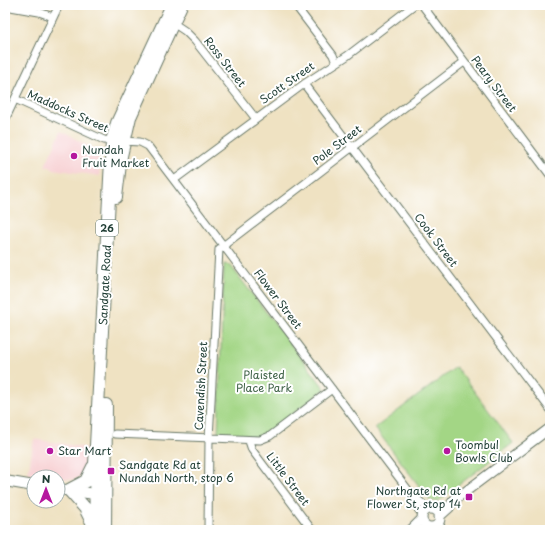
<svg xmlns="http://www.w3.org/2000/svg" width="555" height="535" viewBox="0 0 555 535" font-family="'Playpen Sans',sans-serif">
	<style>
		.built { fill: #f7cfd1 }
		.green { fill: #a3d685; stroke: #618a5c }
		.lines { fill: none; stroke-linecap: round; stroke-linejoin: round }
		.minor-casing { stroke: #687766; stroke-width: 9 }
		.tertiary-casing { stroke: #687766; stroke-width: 11 }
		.secondary-casing { stroke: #687766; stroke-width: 12 }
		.trunk-casing { stroke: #687766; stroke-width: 14 }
		.minor { stroke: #fff; stroke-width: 7 }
		.tertiary { stroke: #fff; stroke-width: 9 }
		.secondary { stroke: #fff; stroke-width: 10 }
		.trunk { stroke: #fff; stroke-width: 12 }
		.poi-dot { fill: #b5179e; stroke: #fff; stroke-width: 1.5 }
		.labels { text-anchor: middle; stroke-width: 4; stroke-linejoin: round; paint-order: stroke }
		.shield { fill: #fff; stroke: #627771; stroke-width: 1 }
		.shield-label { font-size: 10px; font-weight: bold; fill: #1f3d34 }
		.street-label { font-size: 11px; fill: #1f3d34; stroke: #fff }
		.poi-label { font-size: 11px; fill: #1f3d34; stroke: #fff; text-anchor: start }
		.park-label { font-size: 11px; fill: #406348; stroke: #fff }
	</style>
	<rect width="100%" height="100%" fill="#fff"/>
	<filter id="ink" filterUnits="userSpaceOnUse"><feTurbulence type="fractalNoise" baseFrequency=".025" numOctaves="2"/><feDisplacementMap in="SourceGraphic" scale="8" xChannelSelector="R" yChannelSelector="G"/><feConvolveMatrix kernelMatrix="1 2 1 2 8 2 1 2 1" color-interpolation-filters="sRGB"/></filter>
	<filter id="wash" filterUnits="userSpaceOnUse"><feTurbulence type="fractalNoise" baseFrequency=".012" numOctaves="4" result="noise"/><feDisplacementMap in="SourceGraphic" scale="16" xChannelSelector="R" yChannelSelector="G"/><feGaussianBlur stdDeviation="0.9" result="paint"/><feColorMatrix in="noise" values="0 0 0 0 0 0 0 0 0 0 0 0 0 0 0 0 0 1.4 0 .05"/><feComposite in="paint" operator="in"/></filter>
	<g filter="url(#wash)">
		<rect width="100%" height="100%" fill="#efe2c2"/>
		<!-- built -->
		<path class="built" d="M61,131L98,151L100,176L52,169V167L45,166Z
			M34,439L87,448L82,475L78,478L73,480L28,474Z"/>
		<!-- green -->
		<path class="green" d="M224,264L230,265L325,389L262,437L218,435Z
			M456,367L513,443L438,501H433L429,499L375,428Z"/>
	</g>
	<g filter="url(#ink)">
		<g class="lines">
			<!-- minor casing -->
			<g class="minor-casing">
				<path id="minor" d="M295,5L333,55L336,63
					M422,5L550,175
					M5,6L39,12L53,17
					M173,23L185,31L195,41L256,119
					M304,84L550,409
					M15,99L104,140L140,142L148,146L412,495L429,509
					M5,120L59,5
					M174,180L304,84L347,56L414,5
					M115,434L260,440L270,436L332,389
					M249,441L252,450L312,530
					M413,496L418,509L423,515
					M438,522L443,530
					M430,527L433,530
					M208,530L209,439L219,249L464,62"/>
			</g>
			<!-- tertiary casing -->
			<g class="tertiary-casing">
				<path id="tertiary" d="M422 518a9 9 0 1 1 18 0a9 9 0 1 1-18 0Z
					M439,517L449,508L453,501L550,428
					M411,530L422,519"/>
			</g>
			<!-- secondary casing -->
			<g class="secondary-casing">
				<path id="secondary" d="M5,481L34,486
					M58,489L102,495"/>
			</g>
			<!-- trunk casing -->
			<g class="trunk-casing">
				<path id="trunk" d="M116,197L121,156L130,117L181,5
					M93,467L86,481L69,490L85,508L94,526
					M96,530L95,464L112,141L117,123L172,5
					M105,530L106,405"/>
			</g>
			<!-- minor -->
			<use href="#minor" class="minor"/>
			<!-- tertiary -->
			<use href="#tertiary" class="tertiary"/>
			<!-- secondary -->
			<use href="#secondary" class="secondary"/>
			<!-- trunk -->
			<use href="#trunk" class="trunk"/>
		</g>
	</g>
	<!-- markers -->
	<g class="poi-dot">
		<circle cx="74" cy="156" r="4"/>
		<circle cx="50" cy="451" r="4"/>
		<circle cx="447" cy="451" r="4"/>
		<rect x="107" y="467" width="8" height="8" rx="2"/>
		<rect x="465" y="493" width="8" height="8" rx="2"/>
	</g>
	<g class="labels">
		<!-- shield labels -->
		<rect class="shield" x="96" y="220" width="22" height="16" rx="3"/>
		<g class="shield-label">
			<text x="107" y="232">26</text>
		</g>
		<!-- street labels -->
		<g class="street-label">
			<text transform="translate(225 62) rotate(52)" y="4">Ross Street</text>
			<text transform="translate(287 83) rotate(-35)" y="4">Scott Street</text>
			<text transform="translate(494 84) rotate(53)" y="4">Peary Street</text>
			<text transform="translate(68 111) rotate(24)" y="4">Maddocks Street</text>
			<text transform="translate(337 145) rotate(-37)" y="4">Pole Street</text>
			<text transform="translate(436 240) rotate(53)" y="4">Cook Street</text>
			<text transform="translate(105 285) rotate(-87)" y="4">Sandgate Road</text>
			<text transform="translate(278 299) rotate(53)" y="4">Flower Street</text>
			<text transform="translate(201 386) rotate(-87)" y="4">Cavendish Street</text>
			<text transform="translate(288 479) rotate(53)" y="4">Little Street</text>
		</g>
		<!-- poi labels -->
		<g class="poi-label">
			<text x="82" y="154">Nundah<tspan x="82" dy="13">Fruit Market</tspan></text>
			<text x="455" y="449">Toombul<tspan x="455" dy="13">Bowls Club</tspan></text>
			<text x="58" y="455">Star Mart</text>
			<text x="119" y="469">Sandgate Rd at<tspan x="119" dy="13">Nundah North, stop 6</tspan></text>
			<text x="461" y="495" text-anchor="end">Northgate Rd at<tspan x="461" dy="13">Flower St, stop 14</tspan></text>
		</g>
		<!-- park labels -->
		<g class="park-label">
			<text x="264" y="379">Plaisted<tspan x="264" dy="13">Place Park</tspan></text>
		</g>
	</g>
	<!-- margin -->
	<rect width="555" height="535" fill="none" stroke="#fff" stroke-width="20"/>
	<!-- north arrow -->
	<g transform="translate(46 489)"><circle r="19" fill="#ffffff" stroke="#a5b1ae"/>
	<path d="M0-3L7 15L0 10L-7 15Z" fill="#b5179e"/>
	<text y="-6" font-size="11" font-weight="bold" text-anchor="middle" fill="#1f3d34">N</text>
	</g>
</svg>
